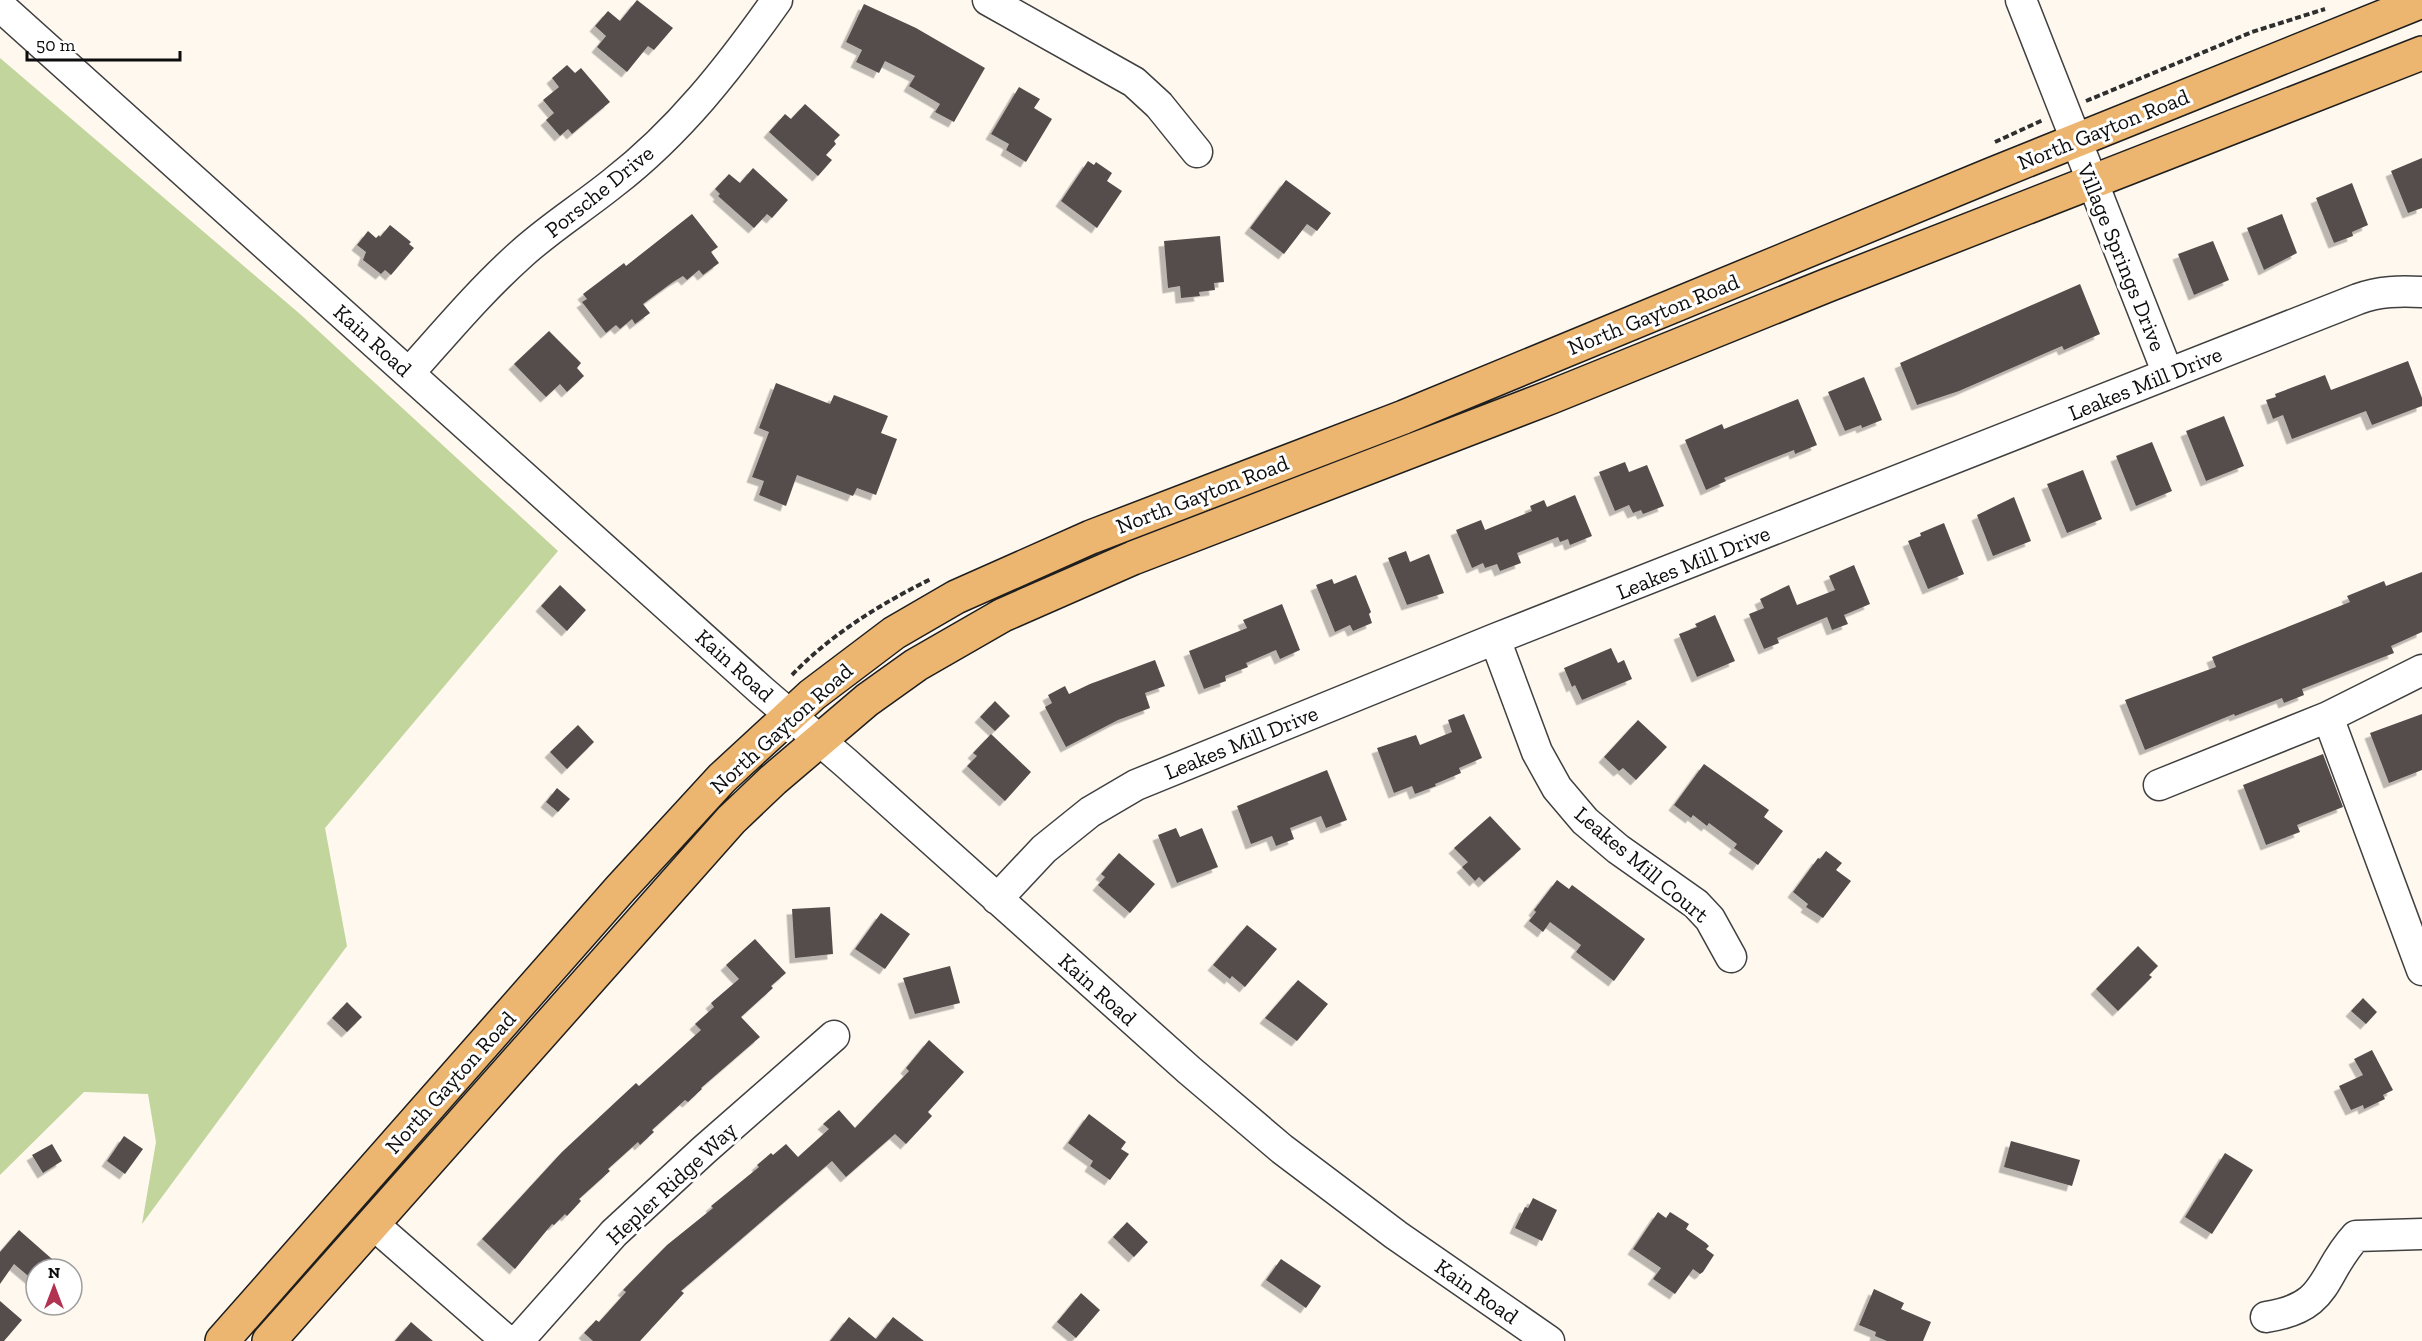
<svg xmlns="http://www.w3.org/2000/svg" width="2422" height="1341" viewBox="0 0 2422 1341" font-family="'Zilla Slab',serif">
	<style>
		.forest { fill: #c1d59c }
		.building { fill: #554d4b; filter: url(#shadow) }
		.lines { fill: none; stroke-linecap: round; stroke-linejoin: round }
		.minor-casing { stroke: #404040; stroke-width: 33 }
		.major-casing { stroke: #1e1e1e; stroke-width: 36 }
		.path { stroke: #2f2f2f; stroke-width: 4; stroke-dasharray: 6 3; stroke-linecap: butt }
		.minor { stroke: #fff; stroke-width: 30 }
		.major { stroke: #ecb570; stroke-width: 33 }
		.labels { text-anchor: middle; stroke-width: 6; stroke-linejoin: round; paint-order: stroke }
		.street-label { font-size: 22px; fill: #0d0d0d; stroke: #fff }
	</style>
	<defs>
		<filter id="shadow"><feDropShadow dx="-5.5" dy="5.5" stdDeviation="0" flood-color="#0004"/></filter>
	</defs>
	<rect width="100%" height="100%" fill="#fef8ef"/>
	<!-- forest -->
	<path class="forest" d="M0,58L300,314L558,551L325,828L347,946L142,1224L156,1142L148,1094L84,1092L0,1175Z"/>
	<!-- building -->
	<path class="building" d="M637,0L673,28L654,50L648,46L627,72L597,47L606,36L595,26L608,11L620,21Z
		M864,4L916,28L985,68L954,122L935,112L940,104L909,86L915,76L885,61L879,73L856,62L862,50L846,42Z
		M567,65L575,73L581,68L610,102L572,134L568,129L560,136L546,120L554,113L543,100L559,87L552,78Z
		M1019,87L1040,99L1034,108L1052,119L1026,162L1006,150L1009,144L991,134Z
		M805,104L840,135L834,141L836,144L826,155L832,160L818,176L769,132L785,114L791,119Z
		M2422,158V208L2408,213L2391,171Z
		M1088,161L1094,165L1096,162L1112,173L1107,181L1122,191L1097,228L1061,201Z
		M753,168L788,200L772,218L767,214L754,228L718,196L720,194L715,189L729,174L740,183Z
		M1286,180L1331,213L1317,231L1307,224L1284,254L1250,228Z
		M2352,183L2368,225L2352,232L2353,236L2334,243L2316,198Z
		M692,214L718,247L711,252L719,263L703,275L699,270L687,280L683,276L673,282L643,304L650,313L635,324L632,319L620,329L616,325L606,333L582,302L587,299L583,294L624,263L626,266Z
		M2282,214L2297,253L2264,270L2247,228Z
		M390,225L411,242L409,244L414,248L391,275L385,270L381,274L363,260L366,252L357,245L368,231L376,238L379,235L380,237Z
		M1220,236L1224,282L1214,283L1215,290L1199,292L1200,296L1181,298L1180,286L1168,288L1164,241Z
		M2213,241L2229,280L2194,295L2178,254Z
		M2080,284L2100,334L2064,350L2062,346L1959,391L1917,405L1900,363Z
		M549,331L581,363L577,368L584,376L567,392L560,384L546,397L514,364Z
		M2408,361L2422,398V406L2372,425L2366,411L2292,439L2283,415L2273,419L2266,400L2276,397L2275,394L2325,375L2331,390Z
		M1864,377L1882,420L1862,428L1861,425L1845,431L1828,392Z
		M776,383L830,404L834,395L888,416L881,433L897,439L876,495L857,488L853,496L797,475L786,506L759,495L764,481L752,477L769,432L759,428Z
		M1798,399L1817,445L1795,454L1794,450L1766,461L1724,478L1726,481L1706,490L1685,440L1722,424L1724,429Z
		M2224,416L2244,466L2206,481L2186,431Z
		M2152,442L2172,491L2136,506L2116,456Z
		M1625,462L1629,472L1647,465L1664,506L1643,514L1641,510L1633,513L1629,505L1615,511L1599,472Z
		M2083,470L2102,519L2067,533L2047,484Z
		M1575,495L1592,536L1570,545L1568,539L1560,542L1558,537L1517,553L1521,563L1500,571L1497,564L1485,568L1483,563L1472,568L1456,530L1481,520L1485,530L1532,511L1530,506L1544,500L1547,507Z
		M2014,497L2031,541L1993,556L1977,515Z
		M1944,523L1964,574L1928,589L1908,541L1921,536L1920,533Z
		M1406,551L1410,562L1429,554L1444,593L1407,605L1388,558Z
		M1854,565L1870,604L1844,615L1848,624L1832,630L1827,617L1777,638L1779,643L1764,649L1749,614L1764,608L1760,599L1789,585L1797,605L1835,590L1829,576Z
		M2422,572V632L2391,646L2394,653L2302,689L2304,695L2284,703L2282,698L2235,716L2234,714L2145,750L2125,700L2216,667L2212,657L2350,602L2347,596L2384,581L2386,586Z
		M1356,575L1371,612L1369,614L1372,623L1353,631L1350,625L1335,632L1316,585L1332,579L1334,584Z
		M560,585L586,610L567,631L541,606Z
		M1282,604L1300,650L1280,659L1276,650L1246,663L1248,667L1225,676L1226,681L1204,689L1189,651L1247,628L1243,620Z
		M1715,615L1735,661L1697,677L1679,634L1697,627L1695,624Z
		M1611,648L1618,663L1624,660L1632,679L1582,700L1575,685L1572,687L1564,668Z
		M1155,660L1165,686L1145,693L1150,708L1118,720L1066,747L1045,707L1052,703L1048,695L1065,686L1069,694L1090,684Z
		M995,701L1010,716L995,731L980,717Z
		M1464,714L1482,758L1459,768L1461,773L1435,784L1436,786L1415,794L1412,786L1394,793L1377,748L1416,735L1420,745L1452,732L1448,720Z
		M2422,714V770L2389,783L2370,733Z
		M1638,720L1667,747L1636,780L1623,768L1619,771L1604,757Z
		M578,725L594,742L567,769L550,752Z
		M991,734L1031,772L1005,801L967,766L977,756L973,753Z
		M2323,754L2343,807L2297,825L2300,832L2266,845L2243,785Z
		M1704,764L1769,810L1764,817L1783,831L1758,865L1734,848L1737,844L1709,823L1707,826L1693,815L1691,818L1674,805Z
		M1327,770L1347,820L1326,828L1321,816L1290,828L1294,839L1276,846L1272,836L1251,844L1237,806Z
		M557,788L570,799L558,812L546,802Z
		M1490,816L1521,849L1484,882L1479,877L1475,881L1462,867L1468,862L1454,848Z
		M1176,828L1180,837L1202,828L1218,867L1177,883L1158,835Z
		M1826,851L1842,863L1836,870L1851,881L1823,918L1806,907L1808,904L1793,892L1818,858L1820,859Z
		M1119,853L1155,884L1130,913L1098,885L1105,877L1101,874Z
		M1557,880L1569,889L1572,885L1645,939L1614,981L1576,952L1581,945L1550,922L1543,932L1529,921L1536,912L1534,910Z
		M830,907L833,954L795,958L792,909Z
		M881,913L910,934L885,969L855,949Z
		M1247,925L1277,949L1245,987L1232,976L1230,979L1213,965Z
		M755,939L786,973L771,986L773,988L741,1017L760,1037L701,1088L702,1089L688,1102L685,1100L652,1130L654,1132L640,1145L638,1142L608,1169L610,1171L579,1199L581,1201L567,1216L565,1214L554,1225L552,1224L515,1269L482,1239L562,1152L636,1083L639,1086L701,1030L695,1024L714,1007L711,1003L739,979L726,965Z
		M2138,946L2158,966L2149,975L2152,977L2118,1011L2096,989Z
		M950,966L960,1003L915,1014L903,978Z
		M1298,980L1328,1004L1297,1041L1265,1018Z
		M2363,998L2377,1012L2366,1024L2351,1011Z
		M347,1002L362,1017L347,1032L332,1018Z
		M929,1040L964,1072L928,1112L932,1116L906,1144L895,1134L846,1177L832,1161L681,1291L684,1293L640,1341H593L584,1333L596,1320L599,1322L626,1292L623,1290L667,1245L713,1208L711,1206L759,1167L757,1165L771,1153L773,1155L786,1144L798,1157L829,1129L823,1124L839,1110L855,1128L909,1071L906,1068Z
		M2372,1050L2393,1090L2383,1095L2385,1099L2364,1109L2363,1105L2351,1110L2339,1086L2363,1075L2354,1059Z
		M1089,1114L1126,1142L1121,1149L1129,1154L1110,1180L1090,1166L1093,1161L1068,1143Z
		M124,1136L143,1149L125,1174L107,1161Z
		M2011,1141L2080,1160L2072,1186L2004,1167Z
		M52,1144L62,1161L43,1173L32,1155Z
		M2225,1153L2253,1170L2212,1234L2185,1217Z
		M1533,1198L1557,1210L1542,1241L1515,1228L1525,1207L1528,1208Z
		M1658,1212L1666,1218L1670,1212L1689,1224L1686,1229L1706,1243L1709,1246L1706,1249L1714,1255L1703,1272L1700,1274L1693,1269L1675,1294L1653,1279L1661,1268L1633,1249Z
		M1127,1222L1148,1242L1134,1257L1113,1237Z
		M19,1230L52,1259L43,1269H36V1277L33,1280L14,1264L0,1284V1252Z
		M1281,1259L1321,1286L1306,1308L1266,1280Z
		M1874,1289L1904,1303L1901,1309L1931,1322L1923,1341H1887L1875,1336L1876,1332L1859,1325Z
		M1081,1293L1100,1310L1076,1338L1057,1322Z
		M0,1301L22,1320L4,1341H0Z
		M849,1317L876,1339L893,1317L924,1341H830Z
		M411,1322L433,1341H395Z"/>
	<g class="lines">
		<!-- minor casing -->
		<g class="minor-casing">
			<path id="minor" d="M988,0L1134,82L1159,105L1197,152
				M2021,0L2168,374
				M0,6L762,691L846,763L1189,1070L1282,1149L1396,1235L1549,1341
				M409,373C445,333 479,292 519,256C548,229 582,208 613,183C679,132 729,68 777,0
				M1495,639L1537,752L1557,788L1585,821L1618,849L1696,904L1710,919L1731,957
				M2422,670L2328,717L2422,970
				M2159,785L2328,717
				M997,899L1044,849L1090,812L1136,785L1495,639L2358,299C2380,291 2399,291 2422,292
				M373,1224L507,1341
				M2266,1317C2331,1307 2320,1275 2356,1236L2422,1234
				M518,1341L614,1233L704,1150L834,1036"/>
		</g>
		<!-- major casing -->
		<g class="major-casing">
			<path id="major" d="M222,1341L620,889L722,778L812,695L894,633L956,597L1091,537L1404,417L1993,174L2422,1
				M269,1341L731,820L773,780L867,700L916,665L1003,615L1133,558L1551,397L1828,285L2422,53"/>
		</g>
		<!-- path -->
		<path class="path" d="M2086,101L2252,32L2325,9
			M1995,142L2043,120
			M792,675C831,634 882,603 931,579"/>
		<!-- minor -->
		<use href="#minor" class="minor"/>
		<!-- major -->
		<use href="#major" class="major"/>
	</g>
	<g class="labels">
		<!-- street labels -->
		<g class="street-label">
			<text transform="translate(2103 129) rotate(-22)" y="8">North Gayton Road</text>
			<text transform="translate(599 191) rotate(-39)" y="8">Porsche Drive</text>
			<text transform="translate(2122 257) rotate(68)" y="8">Village Springs Drive</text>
			<text transform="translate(1653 314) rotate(-22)" y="8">North Gayton Road</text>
			<text transform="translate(373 340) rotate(42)" y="8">Kain Road</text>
			<text transform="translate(2145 383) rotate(-22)" y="8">Leakes Mill Drive</text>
			<text transform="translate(1202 494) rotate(-21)" y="8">North Gayton Road</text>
			<text transform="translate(1693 562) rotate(-22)" y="8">Leakes Mill Drive</text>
			<text transform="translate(735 665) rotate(42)" y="8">Kain Road</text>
			<text transform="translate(781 728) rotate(-42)" y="8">North Gayton Road</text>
			<text transform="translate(1241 742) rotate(-22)" y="8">Leakes Mill Drive</text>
			<text transform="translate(1642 864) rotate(40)" y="8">Leakes Mill Court</text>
			<text transform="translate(1098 989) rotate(42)" y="8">Kain Road</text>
			<text transform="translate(450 1082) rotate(-48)" y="8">North Gayton Road</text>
			<text transform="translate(671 1183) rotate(-43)" y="8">Hepler Ridge Way</text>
			<text transform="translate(1477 1291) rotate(35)" y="8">Kain Road</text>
		</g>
	</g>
	<!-- north arrow -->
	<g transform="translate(54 1287)"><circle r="28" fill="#ffffff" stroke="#9e9e9e" stroke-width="1.5"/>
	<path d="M0-4.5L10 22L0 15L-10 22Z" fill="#b13251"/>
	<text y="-9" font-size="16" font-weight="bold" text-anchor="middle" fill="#0d0d0d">N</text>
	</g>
	<!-- scale -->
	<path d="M27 51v9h153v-9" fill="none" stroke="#0d0d0d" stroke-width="3"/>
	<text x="36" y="51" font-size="18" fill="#0d0d0d" stroke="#ffffff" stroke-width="4.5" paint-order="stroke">50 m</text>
</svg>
